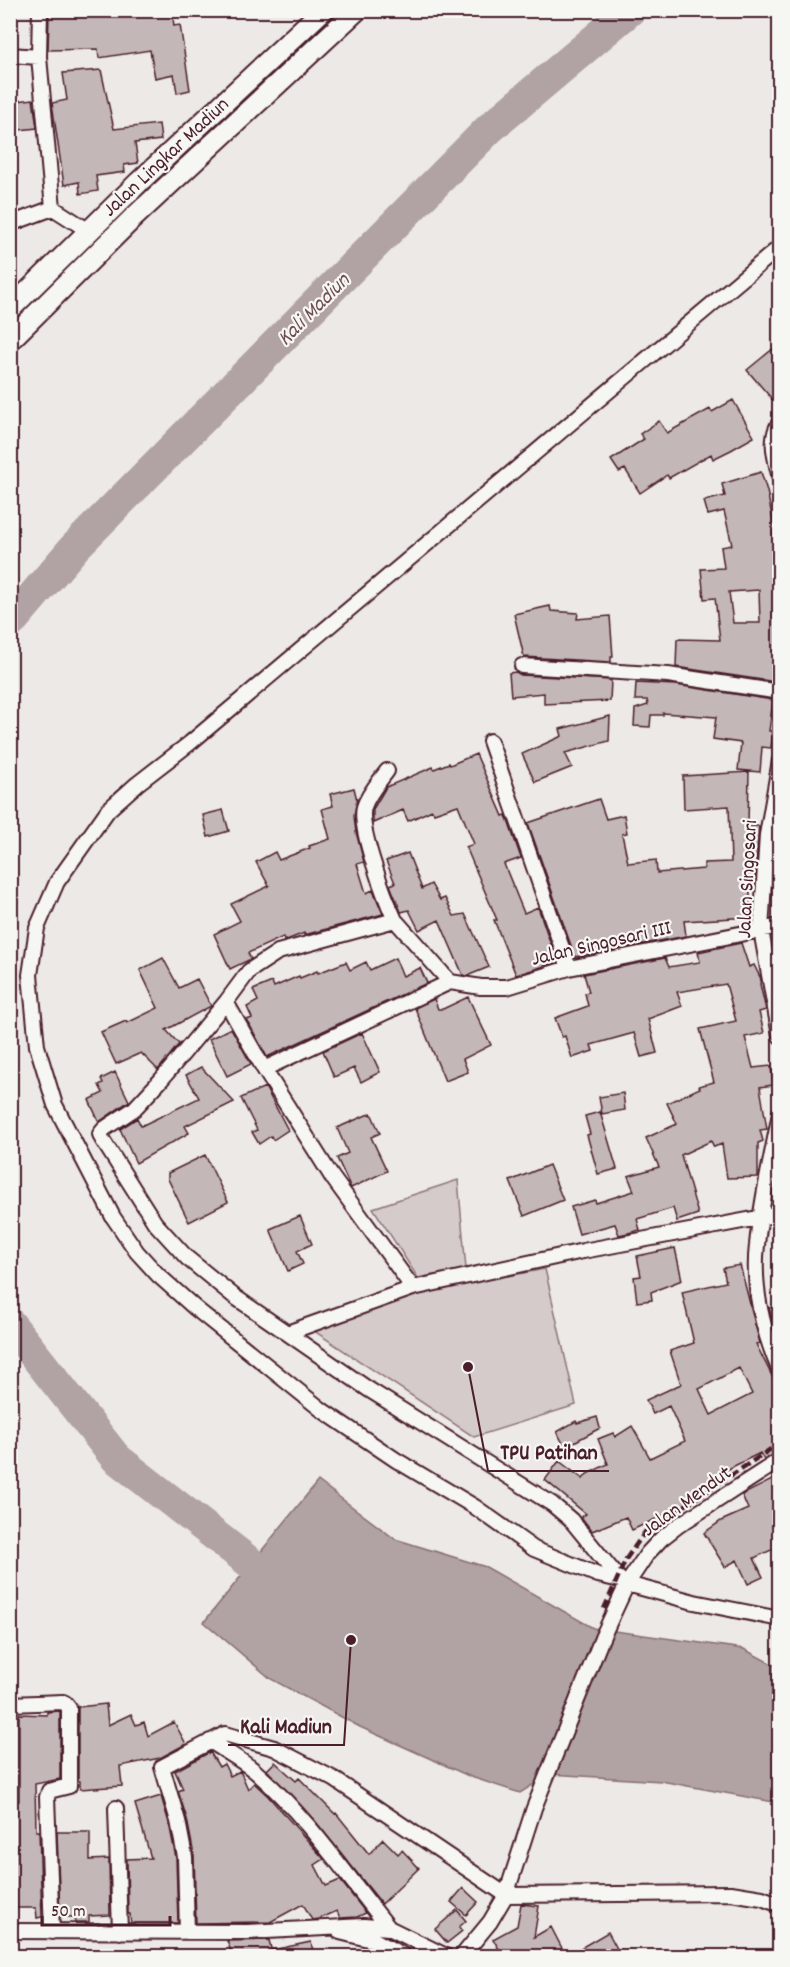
<svg xmlns="http://www.w3.org/2000/svg" width="790" height="1967" viewBox="0 0 790 1967" font-family="Dekko,sans-serif">
	<style>
		.green { fill: #d4cbca; stroke: #8f757a; stroke-width: 1.5 }
		.water { fill: #b1a2a3; stroke: #886e73; stroke-width: 1.5 }
		.lines { fill: none; stroke-linecap: round; stroke-linejoin: round }
		.river { stroke: #b1a2a3; stroke-width: 32 }
		.building { fill: #c4b7b7; stroke: #4a1f2b; stroke-width: 1.5; fill-rule: evenodd }
		.street-casing { stroke: #4a1f2b; stroke-width: 18 }
		.secondary-casing { stroke: #4a1f2b; stroke-width: 24 }
		.street { stroke: #f6f6f2; stroke-width: 14 }
		.secondary { stroke: #f6f6f2; stroke-width: 20 }
		.rail { stroke: #4a1f2b; stroke-width: 4.5; stroke-dasharray: 9 4.5; stroke-linecap: butt }
		.labels { text-anchor: middle; stroke-width: 4.5; stroke-linejoin: round; paint-order: stroke }
		.street-label { font-size: 21px; fill: #4a1f2b; stroke: #f6f6f2 }
		.water-label { font-size: 22px; font-style: italic; fill: #6e4d55; stroke: #f6f6f2 }
		.leader { fill: none; stroke: #4a1f2b; stroke-width: 2 }
		.callout-dot { fill: #4a1f2b; stroke: #f6f6f2; stroke-width: 2 }
		.callout-label { font-size: 22px; text-anchor: middle; font-weight: bold; fill: #4a1f2b; stroke: #f6f6f2; stroke-width: 4.5; stroke-linejoin: round; paint-order: stroke }
	</style>
	<rect width="100%" height="100%" fill="#ece9e6"/>
	<filter id="ink" filterUnits="userSpaceOnUse"><feTurbulence type="fractalNoise" baseFrequency=".0167" numOctaves="2"/><feDisplacementMap in="SourceGraphic" scale="12" xChannelSelector="R" yChannelSelector="G"/><feConvolveMatrix kernelMatrix="1 2 1 2 8 2 1 2 1" color-interpolation-filters="sRGB"/></filter>
	<g filter="url(#ink)">
		<!-- green -->
		<path class="green" d="M458,1180L466,1269L418,1278L373,1208Z
			M545,1269L576,1405L474,1437L311,1329L386,1299Z"/>
		<!-- water -->
		<path class="water" d="M318,1481L395,1539L486,1567L593,1628L744,1649L779,1668V1803L661,1781L550,1774L520,1793L471,1777L360,1727L271,1679L204,1622Z"/>
		<g class="lines">
			<!-- river -->
			<path class="river" d="M10,623L74,548L490,128L630,10
				M10,1324L116,1458L285,1590"/>
		</g>
		<!-- building -->
		<path class="building" d="M81,10H92V13L109,10H172L174,26L180,25L190,90L177,93L174,74L155,78L150,50L99,58L98,49L48,50L49,14Z
			M101,70L114,129L159,124L161,140L135,143L138,163L124,165L125,172L96,176L98,191L80,194L79,182L64,185L52,103L67,100L63,73Z
			M33,99L37,128L10,131V102Z
			M780,343V393L772,399L747,370Z
			M733,400L754,437L731,450L713,459L711,454L669,478L667,475L640,493L625,469L619,472L611,460L644,439L640,434L659,421L667,433L710,409L712,412Z
			M761,472L767,491L775,531L773,532L780,591L779,680H776V682L676,667L677,639L720,640L715,598L704,599L701,569L724,568L721,547L732,545L724,511L708,515L704,501L725,496L722,484ZM759,590L760,623H733L729,592Z
			M550,606L551,611L578,613L577,619L610,616L613,657H611V662L524,657L514,614Z
			M516,672L521,675L611,680L610,701L544,704V693L511,696L509,673Z
			M636,683L676,685L773,700L769,731H773L771,748L762,747L760,772L738,770L741,743L713,739L716,717L663,713V715H651L650,727L634,726L635,709L648,705L647,700H635Z
			M610,716L609,741L565,753L572,767L535,782L522,754L562,736L560,729Z
			M476,754L503,816L506,815L521,858L504,864L524,913L538,907L557,962L516,975L494,920H497L466,847L474,844L458,805L434,813L432,810L408,821L403,810L373,823V809L386,787L433,767L434,769L449,763L450,765Z
			M749,772L748,826H759L755,878L750,879V917L684,921L686,936L575,957L528,823L599,799L606,819L624,815L627,833L622,834L628,863L656,860L657,873L704,869V863L731,862L729,806L684,809L683,776Z
			M354,788L357,800L354,816L356,832L364,862L357,864L366,893L373,890L383,914L304,935V933L284,941L283,937L248,953L251,959L230,969L214,934L240,921L231,904L269,886L256,862L275,852L279,860L310,848L309,846L330,839L322,809L333,806L330,794Z
			M223,810L229,831L208,837L203,815Z
			M408,853L422,889L431,884L440,900L445,898L454,916L465,914L489,967L467,976L463,975L439,920L419,930L409,910L401,912L390,885L395,883L386,861Z
			M741,943L749,967L754,965L761,979L760,984L766,1010L759,1012L764,1033L745,1037L753,1068L771,1066L773,1085L760,1087L767,1129L760,1130L763,1141L758,1143V1177L727,1178L722,1144L714,1147L711,1141L681,1155L698,1214L677,1221L673,1208L637,1219L640,1230L628,1233L619,1235L615,1224L579,1234L571,1207L595,1200L596,1203L634,1191L628,1176L659,1167L646,1138L677,1124L667,1103L700,1088L699,1086L714,1082L700,1029L736,1021L726,984L677,992L682,1006L648,1019L657,1053L641,1057L634,1033L591,1045L593,1051L572,1058L565,1036L562,1037L555,1018L588,1006L585,993L589,992L584,974L665,958L669,967L700,962L698,952Z
			M163,958L179,988L197,979L211,1006L166,1030L179,1044L158,1070L141,1053L116,1064L101,1032L126,1021L127,1023L158,1008L140,970Z
			M395,958L403,976L420,968L427,983L267,1057L247,1020L252,1018L247,1007L258,1001L253,990L272,982L274,987L299,976L300,978L317,971L318,973L346,962L350,970L366,962L370,970Z
			M468,997L491,1045L463,1059L468,1072L445,1081L415,1008L434,999L438,1009H443Z
			M231,1028L251,1064L227,1076L209,1039Z
			M362,1033L380,1072L361,1082L354,1068L334,1077L323,1051Z
			M201,1067L234,1102L185,1126L189,1133L136,1163L120,1129L137,1118L141,1126L199,1098L186,1075Z
			M115,1072L129,1101L99,1122L89,1100L103,1093L99,1085L103,1083L101,1079Z
			M265,1087L288,1130L273,1140L271,1136L259,1144L252,1132L257,1130L241,1098Z
			M623,1093L625,1110L602,1114L599,1097Z
			M600,1112L617,1169L598,1174L587,1135L590,1134L585,1116Z
			M371,1113L380,1133L371,1137L387,1171L351,1188L337,1158L348,1153L337,1128Z
			M205,1155L228,1202L189,1222L168,1179V1173Z
			M549,1165L563,1200L524,1216L510,1181Z
			M300,1216L312,1244L297,1251L303,1264L288,1271L270,1229Z
			M675,1248L682,1280L651,1292L652,1300L637,1302L634,1277L641,1276L637,1256Z
			M740,1265L760,1343L756,1344L780,1392V1451L764,1460L760,1453L734,1466L720,1474L722,1477L701,1486L704,1491L685,1500L688,1504L632,1530L626,1517L592,1531L581,1517L586,1514L545,1480L559,1461L583,1479L587,1474L608,1464L598,1439L613,1433L615,1437L632,1426L650,1458L685,1441L669,1406L653,1414L646,1400L681,1384L670,1351L694,1343L682,1292L726,1282L723,1268ZM739,1368L752,1394L711,1415L699,1389Z
			M780,1305V1336L777,1337L769,1308Z
			M597,1417L600,1428L565,1447L557,1432L576,1421L577,1423Z
			M780,1471V1546L754,1558L763,1577L748,1584L737,1560L725,1567L704,1533L721,1521L748,1509L742,1495L774,1479L772,1476Z
			M106,1704L108,1725L131,1714L136,1725L144,1722L148,1736L174,1722L186,1744L160,1758L120,1766L122,1786L80,1789V1781H78V1707Z
			M60,1711V1779L35,1784L36,1831H39L42,1917L37,1918L36,1908H10V1810H16L15,1802L19,1801V1714L47,1715V1712Z
			M210,1752L219,1767L224,1764L230,1776L240,1771L248,1789L254,1783L268,1796L324,1859L315,1865L326,1886L340,1880L366,1913L357,1917L340,1918L337,1911L319,1919L312,1920L303,1904L270,1922L196,1923L194,1855L187,1819L178,1791L183,1789L175,1771Z
			M275,1762L296,1781L299,1778L335,1814L336,1813L369,1854L383,1839L398,1854L402,1850L419,1868L382,1904L316,1822L267,1770Z
			M161,1796L169,1823L176,1858L178,1923H131L130,1914H128L127,1859L151,1858L135,1804Z
			M57,1832H90V1860L109,1859L110,1915L89,1916V1922H75V1917H60Z
			M463,1888L478,1902L466,1915L451,1902Z
			M521,1904L539,1906L534,1937L551,1927L566,1956H503L493,1939L517,1926Z
			M457,1910L466,1921L459,1927L462,1931L447,1943L435,1929Z
			M608,1932L621,1956H567Z
			M269,1940L272,1953V1950L311,1942L314,1956H233L227,1941Z"/>
		<g class="lines">
			<!-- street casing -->
			<g class="street-casing">
				<path id="street" d="M40,10L39,57L53,208
					M10,55L39,57
					M53,208L89,231
					M10,224L53,208
					M780,422C768,439 776,460 780,479
					M522,666L668,675L780,692
					M490,741L569,968
					M780,760L767,835L761,930L780,1036
					M387,771C379,782 368,794 364,807C358,828 385,898 395,920
					M450,982L395,920L278,952L249,971L226,1002L161,1080L134,1109L104,1129L100,1134L102,1139L155,1223L187,1258L235,1297L368,1389L552,1504L571,1520L620,1580L627,1584L694,1602L780,1619
					M450,982L481,987H507L569,968L780,926
					M226,1002L264,1069L332,1177L413,1288
					M264,1069L450,982
					M780,1113C772,1156 761,1201 757,1245C752,1287 763,1333 780,1371
					M287,1333L413,1288L583,1251L780,1214
					M620,1580L598,1575L534,1549L475,1507L396,1460L322,1410L195,1308L158,1275L137,1252L113,1217L55,1105L37,1046L30,975L37,928L57,882L108,810L137,784L190,743L780,247
					M10,1704L63,1702L65,1703L69,1708V1786L49,1791L47,1797L52,1932
					M210,1741C225,1751 242,1760 256,1772C307,1817 347,1876 389,1928
					M116,1808L120,1932
					M10,1931L247,1932L364,1926L389,1928L446,1956
					M187,1932L185,1857L178,1821L162,1767L225,1734L274,1748L334,1779L506,1895L731,1893L762,1898L780,1905
					M340,1932L376,1941L404,1956
					M462,1956L490,1922L506,1895L534,1808L602,1638L627,1584L647,1554L661,1539L679,1525L780,1460"/>
			</g>
			<!-- secondary casing -->
			<g class="secondary-casing">
				<path id="secondary" d="M10,309L139,182L323,10
					M10,340L133,218L357,10"/>
			</g>
			<!-- street -->
			<use href="#street" class="street"/>
			<!-- secondary -->
			<use href="#secondary" class="secondary"/>
			<!-- rail -->
			<path class="rail" d="M604,1609L626,1559L645,1532L780,1443"/>
		</g>
	</g>
	<g class="labels">
		<!-- street labels -->
		<g class="street-label">
			<text transform="translate(165 156) rotate(-43)" y="7">Jalan Lingkar Madiun</text>
			<text transform="translate(746 879) rotate(-87)" y="7">Jalan Singosari</text>
			<text transform="translate(601 942) rotate(-13)" y="7">Jalan Singosari III</text>
			<text transform="translate(686 1500) rotate(-36)" y="7">Jalan Mendut</text>
		</g>
		<!-- water labels -->
		<g class="water-label">
			<text transform="translate(312 308) rotate(-45)" y="8">Kali Madiun</text>
		</g>
	</g>
	<!-- callouts -->
	<path class="leader" d="M468 1367L488 1471H609M351 1640L344 1745H228"/>
	<g class="callout-dot">
		<circle cx="468" cy="1367" r="6"/>
		<circle cx="351" cy="1640" r="6"/>
	</g>
	<g class="callout-label">
		<text x="549" y="1459">TPU Patihan</text>
		<text x="286" y="1733">Kali Madiun</text>
	</g>
	<!-- margin -->
	<rect width="790" height="1967" fill="none" stroke="#f6f6f2" stroke-width="36"/>
	<rect x="18" y="18" width="754" height="1931" fill="none" stroke="#4a1f2b" stroke-width="2" filter="url(#ink)"/>
	<!-- scale -->
	<path d="M42 1916v9h128v-9" fill="none" stroke="#4a1f2b" stroke-width="3"/>
	<text x="51" y="1916" font-size="18" fill="#4a1f2b" stroke="#f6f6f2" stroke-width="4.5" paint-order="stroke">50 m</text>
</svg>
